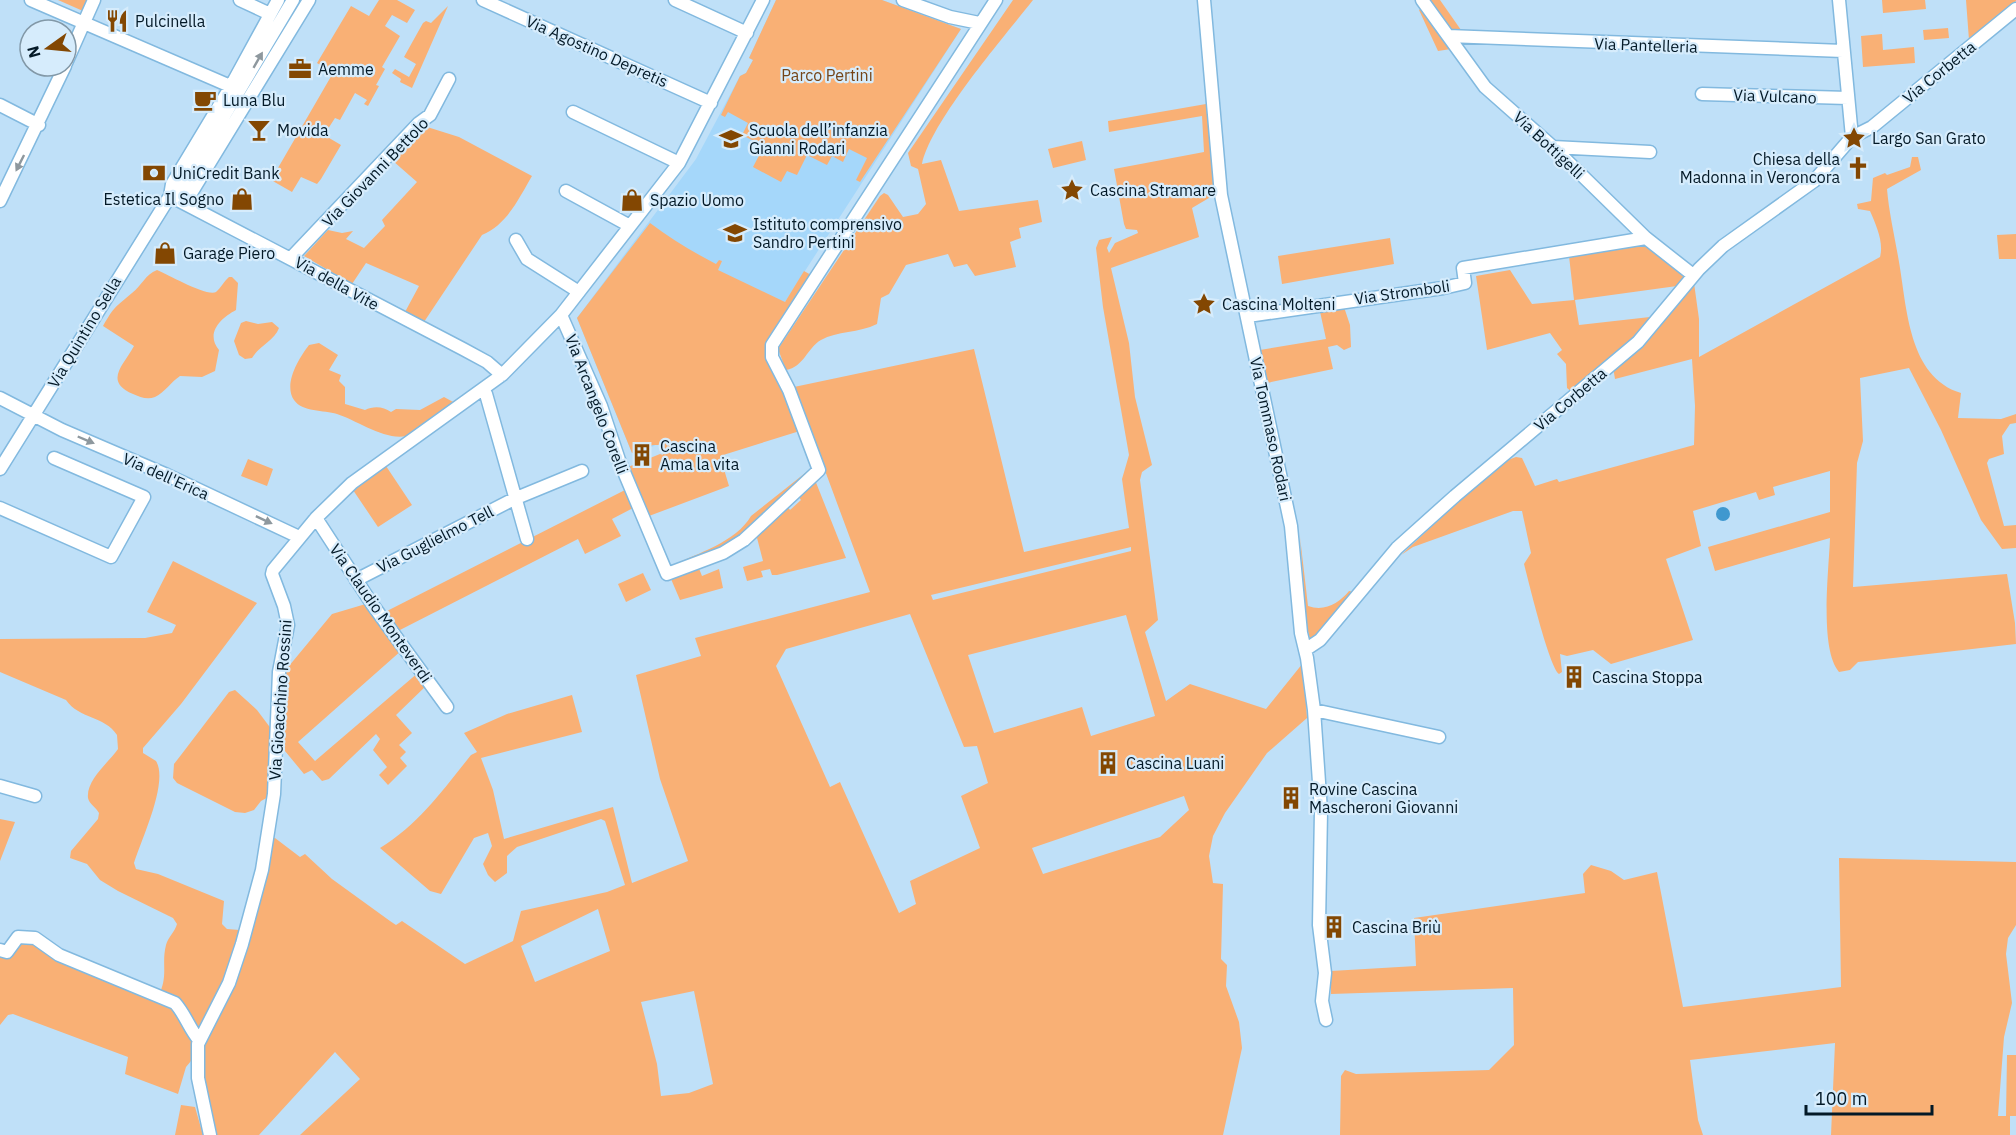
<svg xmlns="http://www.w3.org/2000/svg" width="2016" height="1135" viewBox="0 0 2016 1135" font-family="'IBM Plex Sans',sans-serif">
	<style>
		.built { fill: #a5d7fa }
		.green { fill: #f9b075; fill-rule: evenodd }
		.water { fill: #3f98cf }
		.lines { fill: none; stroke-linecap: round; stroke-linejoin: round }
		.minor-casing { stroke: #82b9df; stroke-width: 15 }
		.minor { stroke: #fff; stroke-width: 12 }
		.oneway { fill: #8e989e }
		.labels { text-anchor: middle; stroke-width: 4.5; stroke-linejoin: round; paint-order: stroke }
		.poi-label { font-size: 16px; fill: #031927; stroke: #d6ecfc; text-anchor: start }
		.street-label { font-size: 16px; fill: #031927; stroke: #d6ecfc }
		.park-label { font-size: 16px; fill: #754417; stroke: #d6ecfc }
	</style>
	<rect width="100%" height="100%" fill="#bfe0f8"/>
	<!-- built -->
	<path class="built" d="M776,0H882L961,29L785,302L654,446L632,453L577,318L696,159L740,76L746,73L753,60L749,58Z"/>
	<!-- green -->
	<path class="green" d="M58,0H88L83,11Z
		M379,0H397L415,10L407,23L392,15L385,26L400,36L382,67L385,69L376,85L379,86L368,106L364,104L367,100L355,93L340,120L335,118L324,135L341,145L321,179L317,184L301,177L292,192L271,180L333,73L317,63L351,6L369,16Z
		M776,0H882L961,29L860,182L856,180L867,158L849,149L843,162L832,156L827,165L807,155L797,175L787,171L781,182L753,167L764,146L742,135L748,123L728,112L725,117L721,115L740,76L746,73L753,60L749,58Z
		M1013,0H1033C1004,37 931,121 922,164L941,160L959,211L1038,200L1042,222L1019,228L1021,238L1010,242L1016,267L975,276L967,264L954,267L948,254L906,265L889,294L881,298L877,324C859,333 837,331 821,340C807,348 804,367 786,370L778,349L880,196L884,193L888,195L903,217L918,214L926,204L918,169L911,166L908,153Z
		M1423,0H1440L1461,30L1458,36L1448,35Z
		M1882,0H1925L1926,9L1883,13Z
		M1966,0H2016V1L1969,40Z
		M448,6L412,88L400,82L401,79L392,73L395,69L409,77L416,64L404,57L423,23L426,21L431,23Z
		M1424,6L1451,49L1438,51L1419,10Z
		M1948,28L1949,38L1924,40L1923,30Z
		M1882,34L1883,50L1914,47L1915,63L1863,67L1861,36Z
		M1206,104L1214,189V195L1192,208L1199,237L1111,268L1129,343L1135,397L1152,465L1142,472L1140,480L1158,620L1145,632L1166,701L1190,684L1266,709L1303,663L1307,718L1267,753L1225,813L1213,836L1209,856L1213,883L1223,884L1221,959L1227,965L1226,986L1239,1022L1242,1048L1223,1135H300L360,1079L335,1052L259,1135H215L196,1065L191,1061L186,1067L178,1094L125,1074L128,1057L13,1014L8,1015L0,1025V954L22,938L158,997C169,975 161,965 166,945C168,937 175,932 177,924L173,918L118,891L100,880L87,864L70,858L71,851L98,819L99,813C96,807 89,804 88,798C86,780 109,762 118,749L117,735C105,716 79,719 66,700L0,672V639L145,638L172,633L176,625L147,612L173,561L257,603L181,704L143,748V753L156,761C169,782 141,840 134,863L136,869L158,874L224,901L222,924L227,929L252,931L264,884L271,839L275,838L300,857L305,854L332,879L390,921L396,925L402,921L465,964L513,941L521,911L607,892L625,885L605,821L601,819L517,847L507,856V873L495,882L488,875L483,864L492,846L488,833L474,838L441,894L430,891L380,848C419,824 443,790 471,755L477,752L464,733L507,714L572,695L582,732L481,758L493,790L504,839L613,807L632,883L688,861L660,779L636,675L701,656L695,638L870,592L794,387L974,349L1024,552L1129,528L1122,479L1129,455L1103,307L1096,248L1099,240L1112,237L1107,248L1109,253L1115,243L1138,233L1137,230L1126,229L1124,224L1114,169L1204,152L1202,116L1109,132L1108,121ZM1131,547V551L933,600L931,595ZM910,614L964,747L977,746L988,783L961,796L980,848L910,881L916,904L899,913L840,782L830,787L776,666L786,649ZM1126,615L1155,716L1091,736L1082,707L994,733L968,655ZM1184,796L1189,810L1160,837L1043,874L1032,848ZM598,909L610,951L535,982L521,946ZM694,991L713,1084L689,1093L661,1096L657,1064L641,1002Z
		M424,126L459,137L532,176C519,198 507,225 482,235L424,322L405,312L419,286L366,263L352,284L304,256L328,230L342,233L353,231L346,239L364,248L385,226L382,220L417,182L393,161Z
		M1082,141L1086,160L1053,168L1048,149Z
		M1912,157H1918L1921,170L1887,189C1889,213 1895,238 1899,262C1907,307 1908,377 1961,393L1958,418L2001,419L2016,414V423L2010,424L2002,436L2004,454L1989,459L1987,463L2004,526L2016,525V548L2002,549L1981,520L1941,430L1909,368L1860,378L1863,441L1857,463L1853,587L2007,574L2015,623L2016,644L1858,662L1850,670L1839,672C1819,649 1829,569 1830,538L1715,571L1708,547L1830,512V471L1773,487L1775,495L1759,500L1756,492L1693,511L1701,546L1666,559L1693,640L1611,664L1593,650L1567,656L1560,654L1562,672L1559,674C1549,666 1529,583 1524,564L1531,553L1522,511H1513L1413,547L1401,555L1500,463L1516,457L1522,458L1535,486L1557,479L1559,482L1694,445L1695,406L1692,359L1615,379L1613,367L1661,322L1694,283L1699,319V357L1880,257C1884,242 1876,225 1870,211L1858,209L1857,204L1871,201L1873,178L1885,173L1887,175L1910,167Z
		M650,223C671,239 693,252 716,264L719,260L722,261L718,270L785,302L804,271L811,275L772,357L803,430L720,456L729,486L649,516L628,467L660,454L663,455L661,445H653L632,453L577,318Z
		M2016,234V259H1999L1997,235Z
		M1390,238L1394,264L1282,284L1278,256Z
		M1646,242L1686,274L1677,286L1575,300L1579,325L1650,317L1653,319L1572,392L1567,388L1566,364L1557,354L1562,350L1550,333L1487,350L1476,276L1510,270L1532,304L1574,300L1569,256Z
		M157,270C169,275 207,297 216,292C221,288 224,281 229,277H232L238,283L236,310C221,318 205,333 219,350L215,371L202,377L180,376C171,382 165,392 155,397C147,400 140,397 133,394C103,381 124,365 134,346L103,326C115,305 115,308 132,293C142,285 145,275 157,270Z
		M1343,304L1350,325L1351,347L1344,350L1337,345L1328,347L1333,369L1267,383L1260,350L1326,339L1319,307Z
		M246,321L258,324L272,322L279,328C274,341 260,345 252,358L245,359L239,355L234,341L241,323Z
		M319,343L338,355L329,370L341,375L339,381L345,387V404L365,410C373,406 383,406 391,412L396,409L420,410L444,397L455,403L406,436C386,441 356,420 337,414C324,410 302,412 294,400C283,384 299,358 309,345Z
		M248,459L273,469L267,486L241,476Z
		M386,466L412,505L378,527L353,490Z
		M814,466V471L735,544L675,569L671,566C698,553 736,542 751,516Z
		M815,480L846,558L777,575H772L770,569L761,571L763,577L747,581L743,567L763,561L756,534L787,506L790,510L801,500L798,496Z
		M625,490L635,507L612,519L621,536L585,554L578,539L398,631L385,612Z
		M1300,537L1308,606C1325,612 1339,603 1349,591L1354,592L1321,636L1310,639L1306,623Z
		M698,566L702,576L719,569L723,588L680,600L671,579Z
		M643,573L651,590L626,602L618,584Z
		M369,603L402,650L298,742L315,761L419,672L428,684L396,715L412,733L399,745L406,752L400,758L407,766L388,785L379,775L387,767L373,750L380,739L376,734L329,779L322,781L312,770L304,774L280,745L284,672L332,614Z
		M235,690L257,710L278,738L274,794L261,801L254,810L245,813L235,812L177,783L173,778L174,764L181,755L229,692Z
		M0,819L15,822L0,861Z
		M1839,858L2016,862V925L2008,938L2006,954L2012,1003L2004,1037L1998,1116H2006L2007,1055H2016V1116H2010V1135H1831L1835,1043L1690,1060L1698,1120L1703,1135H1340L1341,1076L1345,1070L1356,1074L1489,1070L1514,1045L1513,988L1331,994V971L1416,966L1414,918L1585,893L1583,874L1591,865L1611,871L1624,880L1657,872L1683,1007L1841,987Z
		M181,1105L195,1107L203,1135H175Z"/>
	<!-- water -->
	<path class="water" d="M1716 514a7 7 0 1 1 14 0a7 7 0 1 1-14 0Z"/>
	<g class="lines">
		<!-- minor casing -->
		<g class="minor-casing">
			<path id="minor" d="M31,0L237,89
				M240,0L270,14
				M483,0L711,103
				M675,0L747,33
				M903,0L950,17L979,23
				M1204,0L1221,195L1291,526L1301,633L1307,658L1314,710L1321,811L1319,925L1325,973L1322,1001L1326,1020
				M1422,0L1485,87L1553,147L1646,238L1693,275
				M1839,0L1852,137
				M1448,36L1843,51
				M66,63L94,0
				M1702,94L1848,98
				M0,105L39,125
				M573,112L679,163
				M1553,147L1650,152
				M566,191L630,226
				M170,196L463,349L487,362L502,375
				M170,196L180,190L293,0
				M0,201L65,66
				M185,203L309,0
				M516,240L527,259L579,292
				M291,258L419,123L430,115L449,79
				M561,315L601,406L619,460L667,574L723,553L744,540L819,470L789,390L772,357V345L996,0
				M1248,316L1443,288L1465,283L1463,268L1646,238
				M483,390L486,394L527,539
				M0,398L62,430L167,475L299,537
				M0,469L170,196L172,184L231,86L278,0
				M0,508L111,557L144,497L54,458
				M316,518L372,604L447,707
				M356,580L514,499L582,471
				M1305,650L1320,640L1397,548L1455,496L1638,342L1699,269L1723,246L1814,181L1852,137L1872,127L2016,9
				M1314,710L1439,737
				M0,786L35,796
				M0,950L7,952L18,937L35,938L59,955L175,1003C185,1014 189,1028 199,1040
				M210,1135L198,1078V1044L229,983L242,944L262,870L274,794L279,672L288,625L284,606L272,574L273,570L316,518L352,483L502,375L561,315L679,163L763,0"/>
		</g>
		<!-- minor -->
		<use href="#minor" class="minor"/>
	</g>
	<!-- one-way arrows -->
	<defs><path id="oneway-solid" d="M-6-.8H1V-3.2L6.5 0L1 3.2V.8H-6Z" transform="scale(1.5)"/></defs>
	<g class="oneway">
		<use href="#oneway-solid" transform="translate(258 60) rotate(-60)"/>
		<use href="#oneway-solid" transform="translate(20 163) rotate(117)"/>
		<use href="#oneway-solid" transform="translate(86 440) rotate(23)"/>
		<use href="#oneway-solid" transform="translate(264 520) rotate(25)"/>
	</g>
	<!-- icons -->
	<defs>
		<g id="restaurant-bare" transform="scale(1.8)"><path d="M-5-6h1v4h1v-4h1v4h1v-4h1v5L-1.5 .5V6h-2V.5L-5-1ZM5-6V6H3V1.5H1.5Q1.5-4 5-6Z" fill="#834702" stroke="#d6ecfc" stroke-width="2.5" paint-order="stroke"/></g>
		<g id="office-bare" transform="scale(1.8)"><path d="M-6-3h4V-5.5h4V-3h4V5H-6ZM-1-4.5V-3h2v-1.5ZM-6 0V1H6V0Z" fill="#834702" stroke="#d6ecfc" stroke-width="2.5" paint-order="stroke"/></g>
		<g id="cafe-bare" transform="scale(1.8)"><path d="M-5.5-4.5H6V0H3Q3 3.5 0 3.5H-2.5Q-5.5 3.5-5.5 0ZM3-3.2v2h1.7v-2ZM-6 4.5H4V6H-6Z" fill="#834702" stroke="#d6ecfc" stroke-width="2.5" paint-order="stroke"/></g>
		<g id="bar-bare" transform="scale(1.8)"><path d="M-6-5H6L.8 .8V4.5H3.5V6h-7V4.5H-.8V.8Z" fill="#834702" stroke="#d6ecfc" stroke-width="2.5" paint-order="stroke"/></g>
		<g id="sight-bare" transform="scale(1.8)"><path d="M0-6L1.8-2.2L6-1.7L2.9 1.2L3.7 5.4L0 3.3L-3.7 5.4L-2.9 1.2L-6-1.7L-1.8-2.2Z" fill="#834702" stroke="#d6ecfc" stroke-width="2.5" paint-order="stroke"/></g>
		<g id="school-bare" transform="scale(1.8)"><path d="M0-5L7-2L0 1L-7-2ZM-4 1L0 2.5L4 1V4Q0 6-4 4Z" fill="#834702" stroke="#d6ecfc" stroke-width="2.5" paint-order="stroke"/></g>
		<g id="church-bare" transform="scale(1.8)"><path d="M-1.2-6h2.4v3.5h3.3v2.4h-3.3V6h-2.4V-.1h-3.3v-2.4h3.3Z" fill="#834702" stroke="#d6ecfc" stroke-width="2.5" paint-order="stroke"/></g>
		<g id="bank-bare" transform="scale(1.8)"><path d="M-6-4H6V4H-6ZM0-2.3a2.3 2.3 0 1 0 0 4.6a2.3 2.3 0 1 0 0-4.6Z" fill="#834702" stroke="#d6ecfc" stroke-width="2.5" paint-order="stroke"/></g>
		<g id="shop-bare" transform="scale(1.8)"><path d="M-5-2.5h2.3a2.7 3.5 0 0 1 5.4 0H5L5.5 6h-11ZM-1.5-2.5h3a1.5 2.3 0 0 0-3 0Z" fill="#834702" stroke="#d6ecfc" stroke-width="2.5" paint-order="stroke"/></g>
		<g id="building-bare" transform="scale(1.8)"><path d="M-4-6H4V6H1V3H-1V6H-4ZM-2.5-4.3h1.7v1.8h-1.7ZM.8-4.3h1.7v1.8H.8ZM-2.5-1h1.7V.8h-1.7ZM.8-1h1.7V.8H.8Z" fill="#834702" stroke="#d6ecfc" stroke-width="2.5" paint-order="stroke"/></g>
	</defs>
	<g fill-rule="evenodd">
		<use href="#restaurant-bare" x="117" y="21"/>
		<use href="#office-bare" x="300" y="69"/>
		<use href="#cafe-bare" x="205" y="100"/>
		<use href="#bar-bare" x="259" y="130"/>
		<use href="#sight-bare" x="1854" y="138"/>
		<use href="#school-bare" x="731" y="139"/>
		<use href="#church-bare" x="1858" y="168"/>
		<use href="#bank-bare" x="154" y="173"/>
		<use href="#sight-bare" x="1072" y="190"/>
		<use href="#shop-bare" x="242" y="199"/>
		<use href="#shop-bare" x="632" y="200"/>
		<use href="#school-bare" x="735" y="233"/>
		<use href="#shop-bare" x="165" y="253"/>
		<use href="#sight-bare" x="1204" y="304"/>
		<use href="#building-bare" x="642" y="455"/>
		<use href="#building-bare" x="1574" y="677"/>
		<use href="#building-bare" x="1108" y="763"/>
		<use href="#building-bare" x="1291" y="798"/>
		<use href="#building-bare" x="1334" y="927"/>
	</g>
	<g class="labels">
		<!-- poi labels -->
		<g class="poi-label">
			<text x="135" y="27">Pulcinella</text>
			<text x="318" y="75">Aemme</text>
			<text x="223" y="106">Luna Blu</text>
			<text x="277" y="136">Movida</text>
			<text x="749" y="136">Scuola dell’infanzia<tspan x="749" dy="18">Gianni Rodari</tspan></text>
			<text x="1872" y="144">Largo San Grato</text>
			<text x="1840" y="165" text-anchor="end">Chiesa della<tspan x="1840" dy="18">Madonna in Veroncora</tspan></text>
			<text x="172" y="179">UniCredit Bank</text>
			<text x="1090" y="196">Cascina Stramare</text>
			<text x="224" y="205" text-anchor="end">Estetica Il Sogno</text>
			<text x="650" y="206">Spazio Uomo</text>
			<text x="753" y="230">Istituto comprensivo<tspan x="753" dy="18">Sandro Pertini</tspan></text>
			<text x="183" y="259">Garage Piero</text>
			<text x="1222" y="310">Cascina Molteni</text>
			<text x="660" y="452">Cascina<tspan x="660" dy="18">Ama la vita</tspan></text>
			<text x="1592" y="683">Cascina Stoppa</text>
			<text x="1126" y="769">Cascina Luani</text>
			<text x="1309" y="795">Rovine Cascina<tspan x="1309" dy="18">Mascheroni Giovanni</tspan></text>
			<text x="1352" y="933">Cascina Briù</text>
		</g>
		<!-- street labels -->
		<g class="street-label">
			<text transform="translate(1646 45) rotate(2)" y="6">Via Pantelleria</text>
			<text transform="translate(597 51) rotate(24)" y="6">Via Agostino Depretis</text>
			<text transform="translate(1939 72) rotate(-39)" y="6">Via Corbetta</text>
			<text transform="translate(1775 96) rotate(2)" y="6">Via Vulcano</text>
			<text transform="translate(1549 145) rotate(43)" y="6">Via Bottigelli</text>
			<text transform="translate(375 172) rotate(-46)" y="6">Via Giovanni Bettolo</text>
			<text transform="translate(337 283) rotate(29)" y="6">Via della Vite</text>
			<text transform="translate(1402 292) rotate(-8)" y="6">Via Stromboli</text>
			<text transform="translate(84 332) rotate(-59)" y="6">Via Quintino Sella</text>
			<text transform="translate(1570 399) rotate(-40)" y="6">Via Corbetta</text>
			<text transform="translate(597 404) rotate(69)" y="6">Via Arcangelo Corelli</text>
			<text transform="translate(1271 429) rotate(78)" y="6">Via Tommaso Rodari</text>
			<text transform="translate(166 476) rotate(24)" y="6">Via dell'Erica</text>
			<text transform="translate(435 539) rotate(-27)" y="6">Via Guglielmo Tell</text>
			<text transform="translate(381 613) rotate(55)" y="6">Via Claudio Monteverdi</text>
			<text transform="translate(280 700) rotate(-86)" y="6">Via Gioacchino Rossini</text>
		</g>
		<!-- park labels -->
		<g class="park-label">
			<text x="827" y="81">Parco Pertini</text>
		</g>
	</g>
	<!-- north arrow -->
	<g transform="translate(48 48) rotate(255)"><circle r="28" fill="#d6ecfc" stroke="#8298a7" stroke-width="1.5"/>
	<path d="M0-4.5L10 22L0 15L-10 22Z" fill="#834702"/>
	<text y="-9" font-size="16" font-weight="bold" text-anchor="middle" fill="#031927">N</text>
	</g>
	<!-- scale -->
	<path d="M1806 1105v9h126v-9" fill="none" stroke="#031927" stroke-width="3"/>
	<text x="1815" y="1105" font-size="18" fill="#031927" stroke="#d6ecfc" stroke-width="4.5" paint-order="stroke">100 m</text>
</svg>
